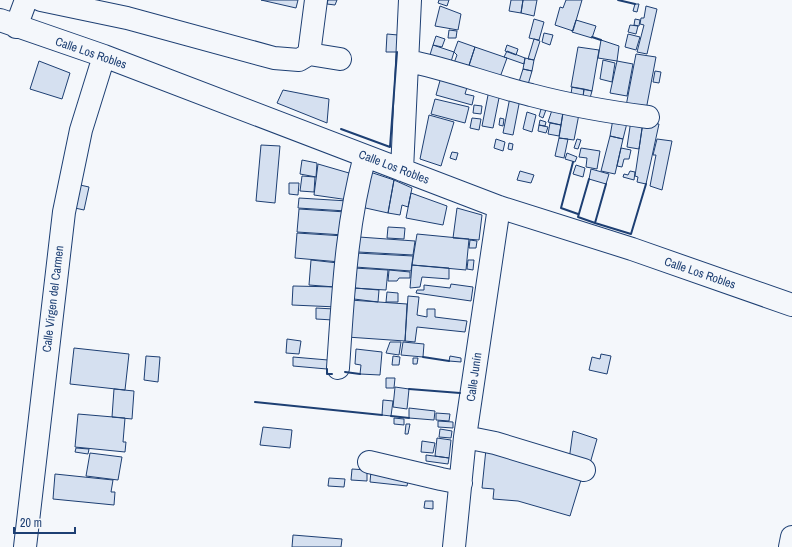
<svg xmlns="http://www.w3.org/2000/svg" width="792" height="547" viewBox="0 0 792 547" font-family="'Archivo Narrow',sans-serif">
	<style>
		.building { fill: #d5e0f0; stroke: #1d3f73 }
		.lines { fill: none; stroke-linecap: round; stroke-linejoin: round }
		.minor-casing { stroke: #1d3f73; stroke-width: 24 }
		.highway-casing { stroke: #1d3f73; stroke-width: 24 }
		.minor { stroke: #f4f7fb; stroke-width: 22 }
		.highway { stroke: #f4f7fb; stroke-width: 22 }
		.wall { stroke: #1d3f73; stroke-width: 2 }
		.labels { text-anchor: middle; stroke-width: 3; stroke-linejoin: round; paint-order: stroke }
		.street-label { font-size: 12px; fill: #1d3f73; stroke: #f4f7fb }
	</style>
	<rect width="100%" height="100%" fill="#f4f7fb"/>
	<!-- building -->
	<path class="building" d="M261,0H298L296,8Z
		M328,0H337L335,5L327,4Z
		M439,0H449L447,6L438,3Z
		M511,0H523L521,13L509,11Z
		M523,0H537L534,16L521,13Z
		M566,0H582L573,31L555,25L560,7L563,8Z
		M635,4H639L637,12L633,11Z
		M440,6L461,14L458,30L435,26Z
		M646,6L657,9L647,54L637,52L644,25L640,24L641,18H644Z
		M534,19L544,22L539,40L529,38Z
		M635,19L640,20L639,26L634,25Z
		M576,20L596,26L592,38L572,32Z
		M630,25L638,26L636,34L628,32Z
		M449,30L457,31L456,38H448Z
		M544,33L553,35L550,45L542,42Z
		M387,34L398,35L397,52H386Z
		M628,34L640,37L636,50L625,47Z
		M436,36L445,39L442,47L433,45Z
		M534,39L540,41L534,60L528,59Z
		M601,40L619,46L617,61L598,58Z
		M458,41L475,47L468,68L454,63L457,55L454,52Z
		M433,45L454,52L450,65L429,58Z
		M507,45L518,49L516,55L505,51Z
		M475,47L507,58L499,80L468,69Z
		M578,47L599,50L592,91L571,87Z
		M507,51L525,58L524,64L504,57Z
		M636,54L656,57L646,110L626,106Z
		M525,58L534,60L532,71L523,69Z
		M603,60L615,63L612,82L600,79Z
		M39,61L70,73L62,99L30,89Z
		M617,61L633,64L627,96L610,93Z
		M523,69L532,71L527,88L518,85Z
		M655,71L661,72L659,83L653,82Z
		M441,77L468,84L465,94L474,96L472,105L436,95Z
		M572,87L584,89L583,97L571,94Z
		M584,89L592,91L590,98L583,97Z
		M283,90L329,99L327,123L277,103Z
		M489,90L500,93L493,128L482,126Z
		M510,97L520,99L513,135L503,133Z
		M435,99L469,107L465,123L431,114Z
		M474,105L482,106L481,114L473,113Z
		M542,106L547,107L543,118L539,116Z
		M552,110L563,113L561,125L548,122Z
		M527,112L536,115L532,132L523,129Z
		M563,112L579,114L574,140L559,138Z
		M429,115L454,122L441,166L420,159Z
		M472,118L481,119L479,130L470,128Z
		M500,118L504,119L503,126L499,125Z
		M613,119L627,123L623,139L610,136Z
		M540,120L546,122L545,126L539,125Z
		M631,120L643,122L639,149L627,147Z
		M643,122L659,124L646,184L637,182L638,177L635,176Z
		M550,123L561,125L559,136L548,134Z
		M539,125L548,127L546,133L538,131Z
		M610,136L623,139L615,174L601,171Z
		M559,138L568,139L564,158L555,156Z
		M496,139L505,142L503,151L494,148Z
		M577,139L581,140L578,149L574,148Z
		M657,139L672,141L662,190L650,186L656,155H653Z
		M509,143L513,144L512,150L508,149Z
		M261,145L280,146L275,203L256,201Z
		M581,148L600,151L597,169L586,167L587,158L579,157Z
		M621,148L631,150L629,159H624L622,167L617,166Z
		M452,152L458,153L456,160L450,158Z
		M567,153L577,157L575,162L565,159Z
		M302,160L317,163L316,177L300,174Z
		M318,164L349,173L351,176L349,200L314,195Z
		M576,165L585,168L583,177L573,174Z
		M591,169L609,174L606,184L589,179Z
		M367,171L394,180L388,213L361,207Z
		M520,171L534,175L531,183L517,180Z
		M630,171L635,172L634,180L623,177L624,174L628,175Z
		M302,176L315,177L314,192L300,191Z
		M394,180L412,188L408,207L402,205L400,215L388,213Z
		M289,183H299L298,195L289,194Z
		M80,185L89,187L84,210L75,208Z
		M411,193L447,206L443,225L406,218Z
		M299,198L348,201L346,211L298,208Z
		M457,208L482,215L479,240L453,238Z
		M299,209L346,212L344,235L297,232Z
		M388,227L405,228L404,239L387,238Z
		M297,233L344,236L340,262L295,258Z
		M417,234L469,239L466,270L412,265Z
		M359,237L415,241L413,255L358,252Z
		M470,240L477,241L476,248H469Z
		M356,253L413,256L411,271L355,267Z
		M311,260L338,263L335,287L309,285Z
		M468,260H474L473,270L467,269Z
		M412,265L449,268V279L422,277L420,287L410,288Z
		M354,268L388,270L386,290L353,288Z
		M389,270L410,272V278H399L397,281H388Z
		M451,284L473,287L471,301L416,293L417,290H424V285L450,288Z
		M293,286L338,287L337,307L292,305Z
		M355,288L379,290L378,302L354,299Z
		M387,292L398,293V302H386Z
		M408,296L419,297L417,315L427,317V309H435V317L467,321L465,332L417,327L415,342L405,341Z
		M350,300L407,304L405,341L347,337Z
		M316,308L334,309L333,320L316,319Z
		M287,339L301,341L299,354L286,353Z
		M390,342H401L399,355L386,353Z
		M403,342L424,344L423,357L401,355Z
		M74,348L129,354L125,390L70,384Z
		M356,349L382,352L380,375L360,374L361,365L355,364Z
		M601,354L611,356L607,374L589,370L592,357L600,359Z
		M146,356L160,357L158,382L144,380Z
		M393,356L400,357L399,365H392Z
		M450,356L461,358V362L449,361Z
		M293,357L328,360L327,369L293,366Z
		M413,358H418L417,364H413Z
		M386,378H395L394,388H386Z
		M395,387L409,389L407,409L393,407Z
		M114,389L134,391L132,419L112,417Z
		M383,400L393,401L391,416L382,415Z
		M409,408L435,411L434,420L409,418Z
		M436,413L450,414L449,421L436,420Z
		M78,414L125,418L123,442H126L125,452L75,447Z
		M394,418L404,419V425L394,424Z
		M438,421L453,422V428L438,427Z
		M406,424H410L408,434H405Z
		M263,427L292,430L290,448L260,445Z
		M440,429L452,431L451,438L439,437Z
		M573,431L597,439L589,467L569,460Z
		M437,438L451,440L449,458L435,456Z
		M422,441L435,443L433,453L421,452Z
		M76,448L89,449L88,454L75,452Z
		M486,449L581,480L570,516L518,501L493,499L494,489L482,488Z
		M90,453L122,457L118,480L86,476Z
		M426,455L449,458L448,464L426,461Z
		M352,469L367,470V481L351,480Z
		M371,471L409,475L407,486L370,482Z
		M55,474L113,480L111,492H115L114,505L53,499Z
		M329,478L345,479L344,487L328,486Z
		M425,501H433V509L424,508Z
		M293,535L342,539L341,547H292Z"/>
	<g class="lines">
		<!-- minor casing -->
		<g class="minor-casing">
			<path id="minor" d="M41,0L127,18L274,58L299,60L309,54L316,0
				M0,20L104,56L499,207L632,249L792,305
				M16,27L26,0
				M309,54L340,59
				M408,61C449,69 489,85 531,95C569,105 609,112 648,117
				M402,170L410,0
				M338,368C343,298 346,224 365,156
				M465,437L495,443L584,470
				M369,462L441,479L461,483
				M25,547L64,212L81,130L104,56
				M454,547L465,437L499,207"/>
		</g>
		<!-- highway casing -->
		<g class="highway-casing">
			<path id="highway" d="M790,547L792,537"/>
		</g>
		<!-- minor -->
		<use href="#minor" class="minor"/>
		<!-- highway -->
		<use href="#highway" class="highway"/>
		<!-- wall -->
		<path class="wall" d="M618,0L635,4
			M592,37L601,40
			M341,129L390,147L397,52
			M573,162L561,208L578,214
			M589,179L578,217L595,223
			M606,184L595,223L631,234L646,184
			M423,357L449,361
			M327,369V374H332
			M345,372L360,374
			M409,389L460,393
			M255,402L382,415
			M391,416L409,418"/>
	</g>
	<g class="labels">
		<!-- street labels -->
		<g class="street-label">
			<text transform="translate(91 53) rotate(19)" y="4">Calle Los Robles</text>
			<text transform="translate(394 167) rotate(21)" y="4">Calle Los Robles</text>
			<text transform="translate(700 273) rotate(19)" y="4">Calle Los Robles</text>
			<text transform="translate(53 299) rotate(-83)" y="4">Calle Virgen del Carmen</text>
			<text transform="translate(474 377) rotate(-82)" y="4">Calle Junín</text>
		</g>
	</g>
	<!-- scale -->
	<path d="M14 527v6h61v-6" fill="none" stroke="#1d3f73" stroke-width="2"/>
	<text x="20" y="527" font-size="12" fill="#1d3f73" stroke="#f4f7fb" stroke-width="3" paint-order="stroke">20 m</text>
</svg>
